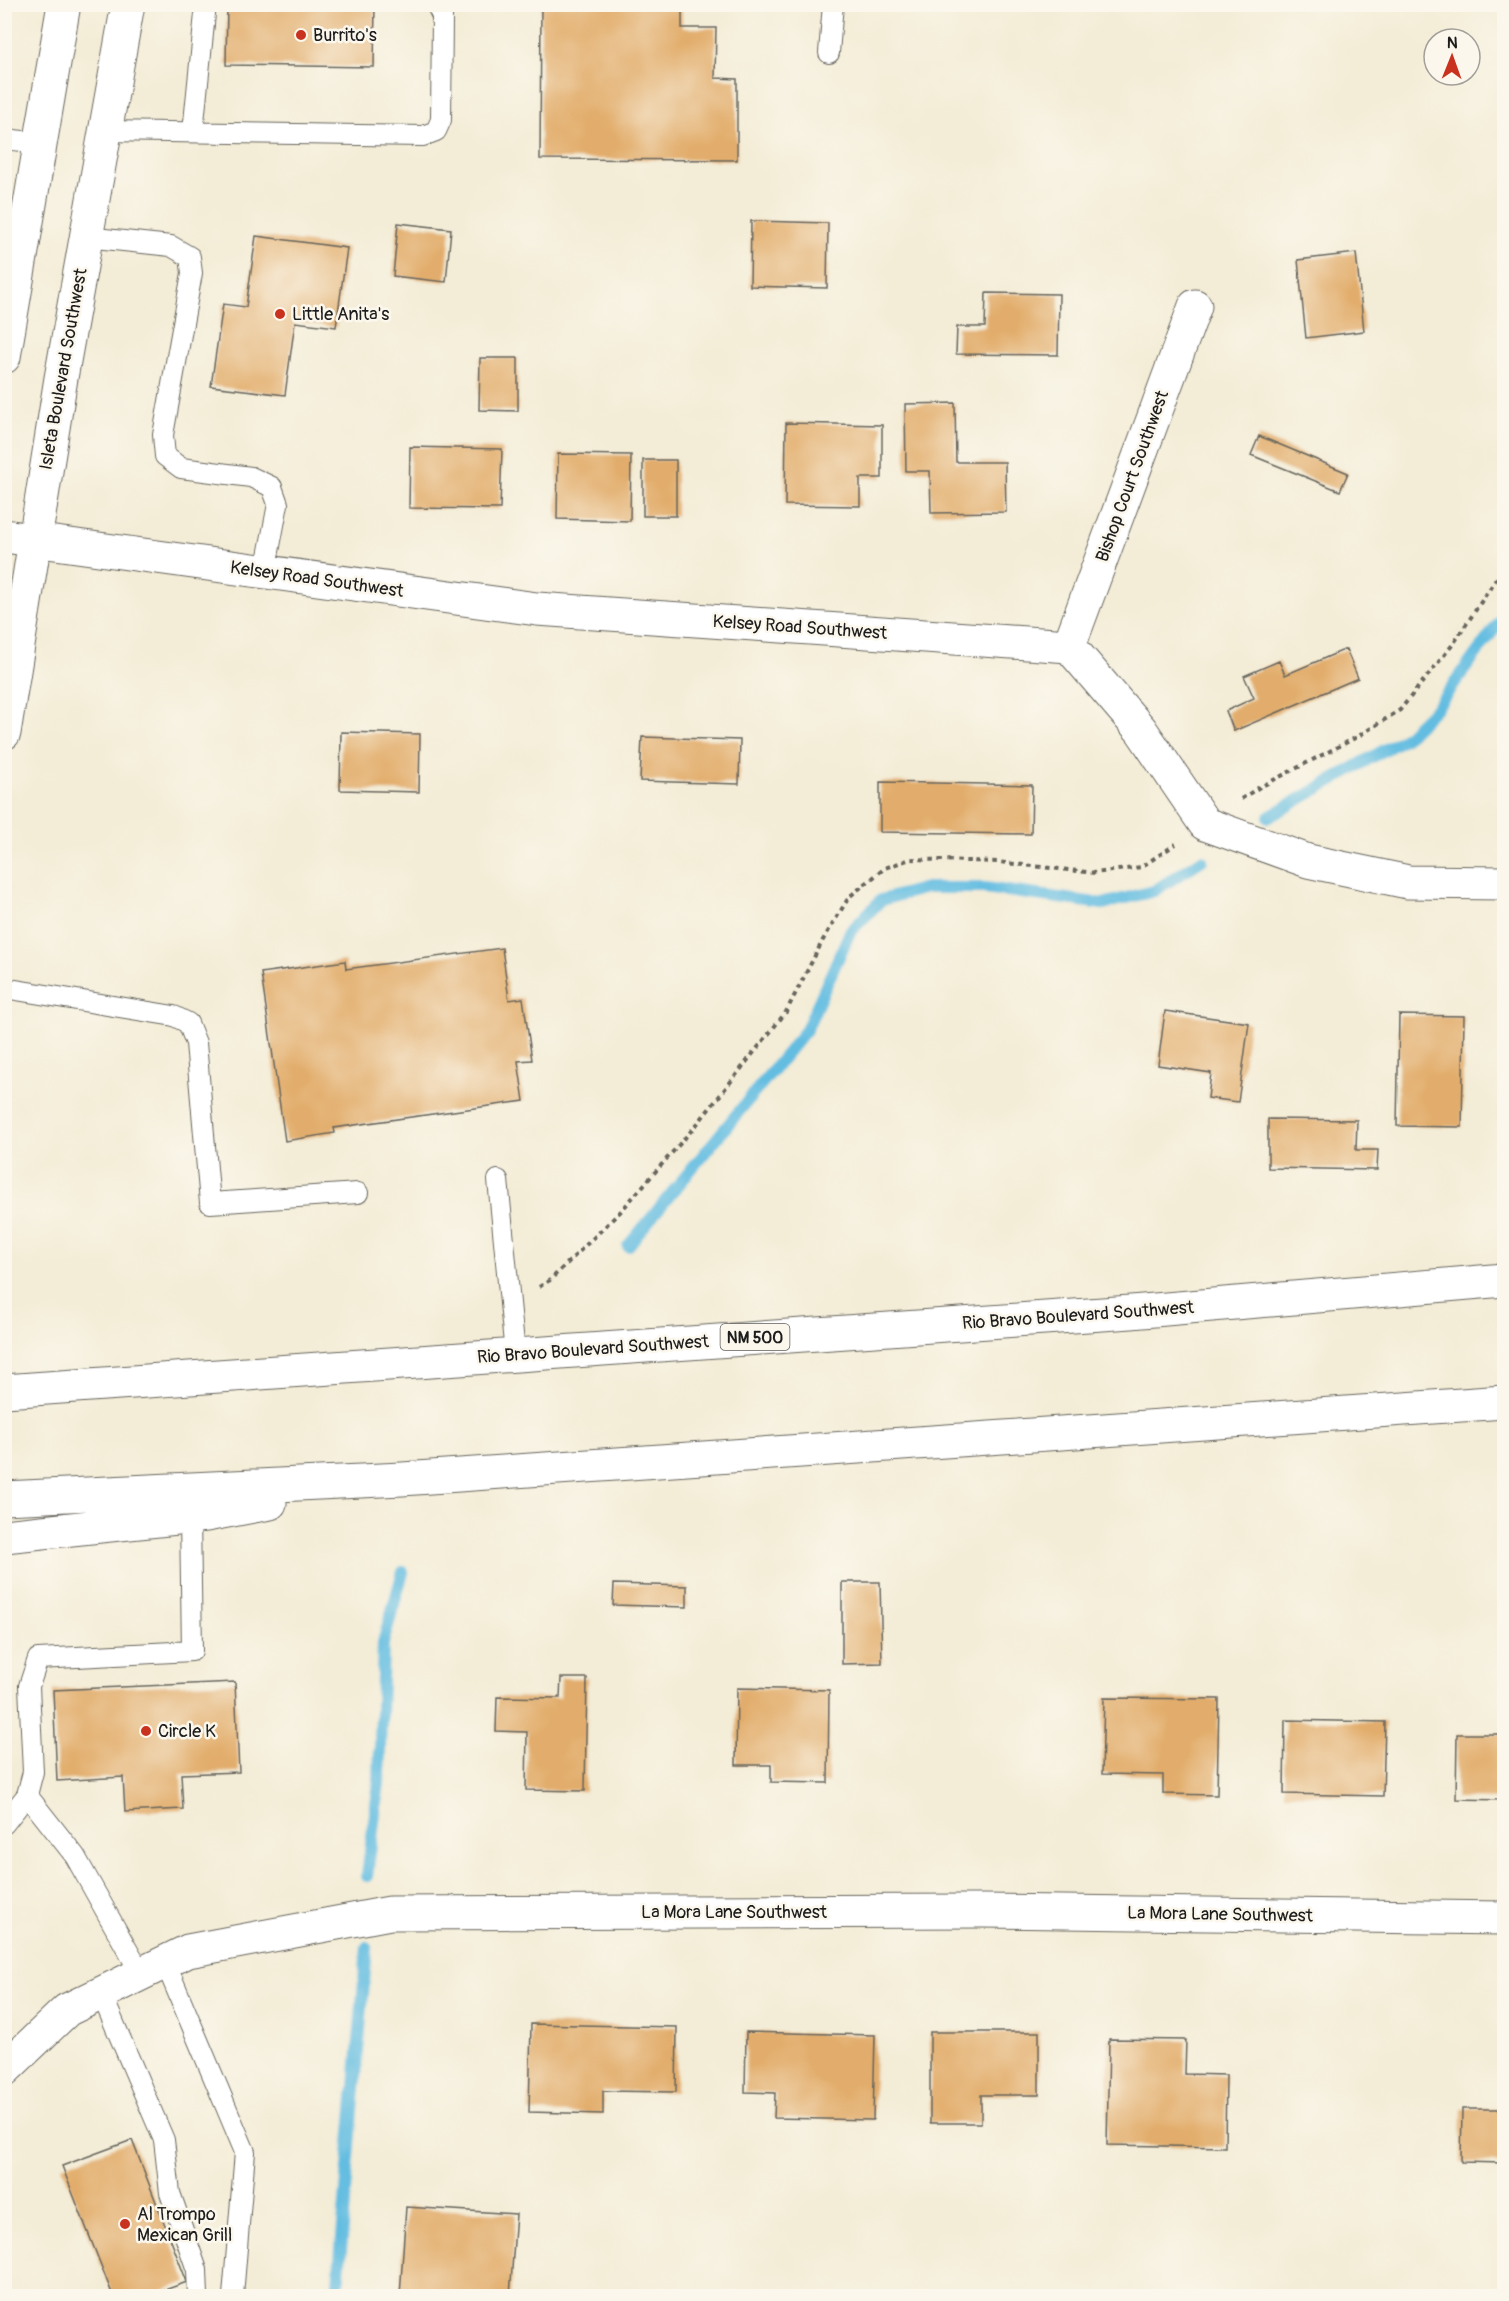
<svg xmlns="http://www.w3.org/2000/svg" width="1509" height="2301" viewBox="0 0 1509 2301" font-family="Pangolin,sans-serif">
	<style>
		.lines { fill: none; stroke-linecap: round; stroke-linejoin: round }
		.stream { stroke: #63bde1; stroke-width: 12 }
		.building { fill: #e2ad6c }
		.lane-casing { stroke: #67655d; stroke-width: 22 }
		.street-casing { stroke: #67655d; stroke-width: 35 }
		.secondary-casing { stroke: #67655d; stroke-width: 35 }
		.primary-casing { stroke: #67655d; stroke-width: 35 }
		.path { stroke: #67655d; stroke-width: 4; stroke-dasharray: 4.5 4.5; stroke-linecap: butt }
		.lane { stroke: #fff; stroke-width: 20 }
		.street { stroke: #fff; stroke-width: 33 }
		.secondary { stroke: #fff; stroke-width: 33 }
		.primary { stroke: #fff; stroke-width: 33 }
		.poi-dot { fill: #c8321e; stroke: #fbf7ec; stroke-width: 2 }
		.labels { text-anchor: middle; stroke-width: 5; stroke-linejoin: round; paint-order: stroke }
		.shield { fill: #fbf7ec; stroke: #5f5e5a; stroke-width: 1.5 }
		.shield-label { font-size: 16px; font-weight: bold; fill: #1c1c1c }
		.poi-label { font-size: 18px; fill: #1c1c1c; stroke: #fbf7ec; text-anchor: start }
		.street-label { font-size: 18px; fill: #1c1c1c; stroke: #fbf7ec }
	</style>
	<rect width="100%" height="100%" fill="#fbf7ec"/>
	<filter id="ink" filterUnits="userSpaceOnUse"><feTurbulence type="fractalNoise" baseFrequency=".0167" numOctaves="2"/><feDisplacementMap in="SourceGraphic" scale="12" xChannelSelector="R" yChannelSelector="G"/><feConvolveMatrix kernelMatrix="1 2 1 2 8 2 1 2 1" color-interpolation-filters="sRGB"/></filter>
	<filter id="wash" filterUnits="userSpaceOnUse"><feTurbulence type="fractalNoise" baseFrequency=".008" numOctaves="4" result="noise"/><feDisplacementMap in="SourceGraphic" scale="24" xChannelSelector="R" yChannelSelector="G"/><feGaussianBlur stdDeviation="1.35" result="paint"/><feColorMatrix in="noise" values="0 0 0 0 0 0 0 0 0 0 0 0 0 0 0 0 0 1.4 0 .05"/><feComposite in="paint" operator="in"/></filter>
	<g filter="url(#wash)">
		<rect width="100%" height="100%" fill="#f3ecd6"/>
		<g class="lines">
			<!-- stream -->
			<path class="stream" d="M1269,817L1405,738L1437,707L1504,616
				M628,1246L806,1030L850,932L881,900L926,888H985L1103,904L1154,891L1202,860
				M367,1876L379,1782L383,1643L403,1572
				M337,2296L367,1947"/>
		</g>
		<g id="blocks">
			<!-- building -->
			<path class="building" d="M227,4H375L374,67L226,65Z
				M541,4H682V28H716L715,78L737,79V160L540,159Z
				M751,221L828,223L827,288L750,286Z
				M398,223L451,229L446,282L393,276Z
				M256,236L347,248L336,327L295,322L285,395L211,386L223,304L246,307Z
				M1356,253L1364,331L1306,338L1298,260Z
				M986,293L1059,294L1058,355L956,354L957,327H985Z
				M480,358H518V411L479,410Z
				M955,403L956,462H1005L1006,512L931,513L930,471H906L905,404Z
				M786,423L882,425V478H860V506L785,505Z
				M1259,436L1348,473L1340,491L1251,455Z
				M410,447L502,449L500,509L409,508Z
				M558,454L631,455L630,521L557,519Z
				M643,460H676V516H643Z
				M1346,649L1358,678L1234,731L1226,711L1254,698L1244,676L1279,661L1285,675Z
				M341,732L420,734L419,792L340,790Z
				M642,737L740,740L739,784L640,781Z
				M880,782L1032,785L1031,834L880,832Z
				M502,948L509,1000L523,998L532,1060L518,1061L524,1101L334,1128L335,1133L285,1141L261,973L345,961L346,969Z
				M1165,1011L1249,1023L1238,1102L1208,1098L1211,1073L1158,1065Z
				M1399,1015L1464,1016L1462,1127L1397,1126Z
				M1268,1119L1357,1120L1356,1150H1378L1377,1170L1268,1168Z
				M842,1582H880L882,1663L842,1664Z
				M614,1584L687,1586V1607L613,1605Z
				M561,1678H587L585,1791L526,1790L527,1732L496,1731L497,1697L560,1698Z
				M235,1682L239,1772L181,1774L183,1809L125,1812L123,1777L57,1781L53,1690Z
				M737,1688L829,1690L828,1783L771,1782V1765H736Z
				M1104,1698L1219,1699L1217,1795L1163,1794V1775L1102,1774Z
				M1285,1720L1385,1722L1383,1796L1284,1794Z
				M1457,1734H1504V1800L1456,1799Z
				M531,2024L677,2027L676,2092L603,2091V2114L529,2112Z
				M746,2032L875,2035L873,2120L774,2118L775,2093L745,2092Z
				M930,2032H1039V2095H981V2123H930Z
				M1109,2039L1186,2040L1185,2074L1226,2075L1225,2147L1107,2145Z
				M1462,2109H1504V2163L1461,2162Z
				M132,2140L187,2282L148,2296H113L62,2166Z
				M406,2207L516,2214L510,2296H400Z"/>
		</g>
	</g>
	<g filter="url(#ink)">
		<use href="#blocks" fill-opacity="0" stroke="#67655d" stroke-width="1.5"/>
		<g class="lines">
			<!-- lane casing -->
			<g class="lane-casing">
				<path id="lane" d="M829,53L833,4
					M105,131L423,136L436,131L441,120L442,16L436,4
					M193,132L206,4
					M4,139L41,143
					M86,237L171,246L190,257L192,273L163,435L165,456L181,468L251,477L272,487L278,504L265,572
					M4,988L174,1016L188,1023L196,1043L210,1203L358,1193
					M498,1180L515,1354
					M27,1795L75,1856L141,1974
					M4,1824L27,1795L33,1772L29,1686L38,1659L192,1651L190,1516
					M165,1962L245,2152L233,2296
					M101,1993L164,2140L170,2193L197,2270L198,2296"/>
			</g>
			<!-- street casing -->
			<g class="street-casing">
				<path id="street" d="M4,536L537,609L1069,646L1141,730L1205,824L1308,861L1408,882L1504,883
					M1069,646L1195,306
					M4,2070L67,2010L188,1951L390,1913L982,1911L1504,1918"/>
			</g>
			<!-- secondary casing -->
			<g class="secondary-casing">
				<path id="secondary" d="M4,357L64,4
					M4,733L61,378L128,4"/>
			</g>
			<!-- primary casing -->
			<g class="primary-casing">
				<path id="primary" d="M4,1391L1131,1312L1504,1280
					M4,1498L402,1479L1504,1402
					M4,1536L206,1515L270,1503"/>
			</g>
			<!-- path -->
			<path class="path" d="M1241,799L1258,788L1357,737L1400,710L1454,643L1504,567
				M539,1287L550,1280L621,1211L698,1123L786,1012L823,940L849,897L885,868L910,859L998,862L1095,873L1141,867L1176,844"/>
			<!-- lane -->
			<use href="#lane" class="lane"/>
			<!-- street -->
			<use href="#street" class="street"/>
			<!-- secondary -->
			<use href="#secondary" class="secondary"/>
			<!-- primary -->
			<use href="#primary" class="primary"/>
		</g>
	</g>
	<!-- markers -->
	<g class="poi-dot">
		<circle cx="301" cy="35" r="6"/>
		<circle cx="280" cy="314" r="6"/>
		<circle cx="146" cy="1731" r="6"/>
		<circle cx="125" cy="2224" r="6"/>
	</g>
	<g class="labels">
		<!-- shield labels -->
		<rect class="shield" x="720.5" y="1324" width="69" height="26" rx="4.5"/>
		<g class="shield-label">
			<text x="755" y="1343">NM 500</text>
		</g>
		<!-- poi labels -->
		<g class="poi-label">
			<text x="313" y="41">Burrito's</text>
			<text x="292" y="320">Little Anita's</text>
			<text x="158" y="1737">Circle K</text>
			<text x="137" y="2220">Al Trompo<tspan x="137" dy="21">Mexican Grill</tspan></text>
		</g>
		<!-- street labels -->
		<g class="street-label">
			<text transform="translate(63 369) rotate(-80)" y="6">Isleta Boulevard Southwest</text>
			<text transform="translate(1132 476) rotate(-70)" y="6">Bishop Court Southwest</text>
			<text transform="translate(317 579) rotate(8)" y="6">Kelsey Road Southwest</text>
			<text transform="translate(800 627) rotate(4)" y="6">Kelsey Road Southwest</text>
			<text transform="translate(1078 1315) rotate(-4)" y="6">Rio Bravo Boulevard Southwest</text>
			<text transform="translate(593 1349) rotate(-4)" y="6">Rio Bravo Boulevard Southwest</text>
			<text x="734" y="1918">La Mora Lane Southwest</text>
			<text transform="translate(1220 1914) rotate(1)" y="6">La Mora Lane Southwest</text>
		</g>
	</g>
	<!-- margin -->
	<rect width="1509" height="2301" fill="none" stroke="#fbf7ec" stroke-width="24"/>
	<!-- north arrow -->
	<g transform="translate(1452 57) rotate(1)"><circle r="28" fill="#fbf7ec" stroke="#a29f99" stroke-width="1.5"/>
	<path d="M0-4.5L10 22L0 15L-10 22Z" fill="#c8321e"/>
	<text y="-9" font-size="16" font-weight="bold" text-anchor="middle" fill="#1c1c1c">N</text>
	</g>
</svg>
